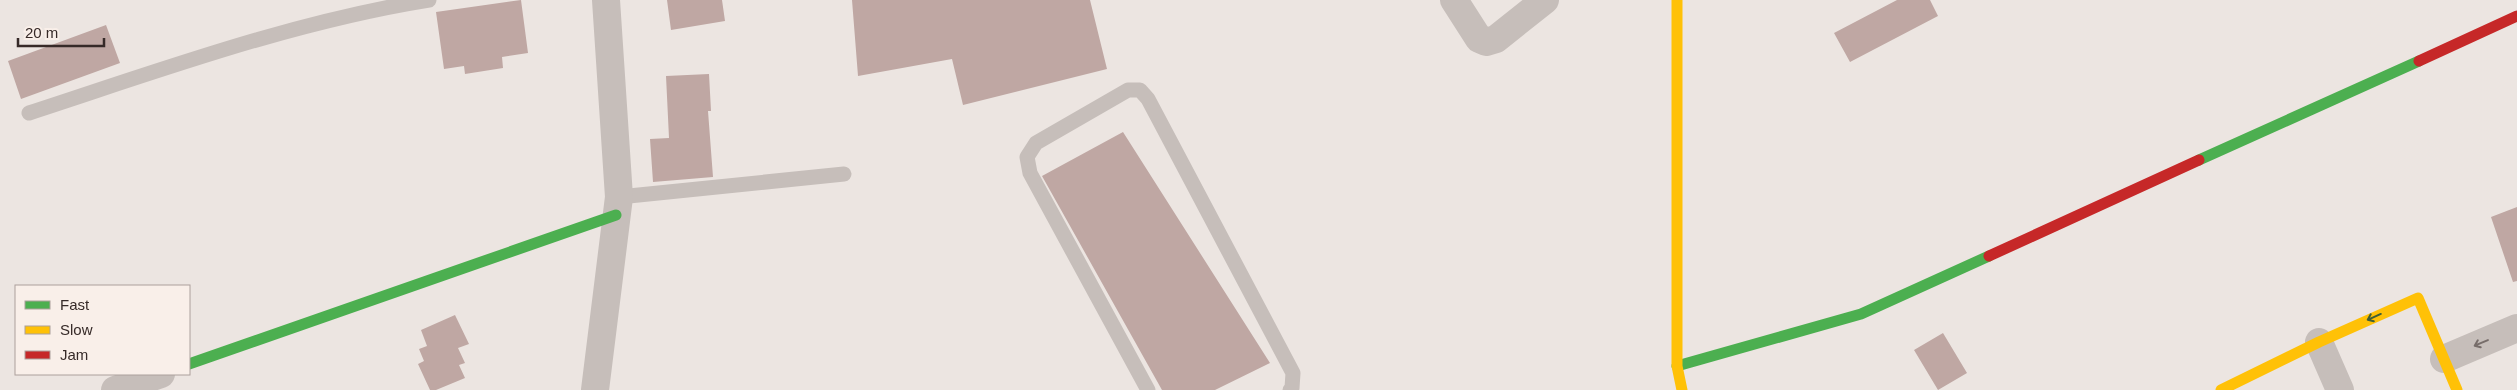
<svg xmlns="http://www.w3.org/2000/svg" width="2517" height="390" viewBox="0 0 2517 390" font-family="Arial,sans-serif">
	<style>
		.building { fill: #bfa7a3 }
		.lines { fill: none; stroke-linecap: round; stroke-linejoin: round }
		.lane { stroke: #c6beba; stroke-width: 15 }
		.street { stroke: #c6beba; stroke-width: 28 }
		.fast { stroke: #4caf50; stroke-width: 11 }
		.slow { stroke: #ffc107; stroke-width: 11 }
		.jam { stroke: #c62828; stroke-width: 11 }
		.oneway { stroke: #3f5f38 }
		.oneway2 { stroke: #776d6a }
	</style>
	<rect width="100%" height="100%" fill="#ece5e1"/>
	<!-- building -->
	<path class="building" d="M521,0L528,53L502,57L503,68L465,74L464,66L444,69L436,12Z
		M667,0H722L725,21L671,30Z
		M852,0H1090L1107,69L963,105L952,59L858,76Z
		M1897,0H1930L1938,16L1850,62L1834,33Z
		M106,25L120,63L21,99L8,61Z
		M709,74L711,111H708L713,177L653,182L650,139L669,138L666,76Z
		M1123,132L1270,363L1215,390H1162L1042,176Z
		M2517,207V281L2513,282L2491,217Z
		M455,315L469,344L458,348L465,363L459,365L465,378L436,390H430L418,364L424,361L419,349L427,346L421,330Z
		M1943,333L1967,373L1938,390L1914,350Z"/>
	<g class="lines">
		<!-- lane -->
		<path class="lane" d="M29,113C161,70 292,22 429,0
			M619,197L844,174
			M1148,390L1030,173L1027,157L1036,143L1128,90H1140L1148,99L1293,373L1292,388L1290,390"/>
		<!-- street -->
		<path class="street" d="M1454,0L1479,39L1486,42L1496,39L1545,0
			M2319,342L2340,390
			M2444,359L2517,328
			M115,390L161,374
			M595,390L619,197L606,0"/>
		<!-- fast -->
		<path class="fast" d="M2199,160L2419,61
			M189,364L616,215
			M1677,366L1861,314L1989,256"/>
		<!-- slow -->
		<path class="slow" d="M1677,0V366L1682,390
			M2221,390L2319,342L2418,298L2457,390"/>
		<!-- jam -->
		<path class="jam" d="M2419,61L2517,16
			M1989,256L2199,160"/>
	</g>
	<!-- one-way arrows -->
	<defs><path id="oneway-shaft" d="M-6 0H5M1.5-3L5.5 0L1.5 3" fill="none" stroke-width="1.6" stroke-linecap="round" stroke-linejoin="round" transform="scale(1.25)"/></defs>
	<use class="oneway" href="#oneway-shaft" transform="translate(2374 317) rotate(156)"/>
	<use class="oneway2" href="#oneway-shaft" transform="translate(2481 343) rotate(157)"/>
	<!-- legend -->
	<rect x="15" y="285" width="175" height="90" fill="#f9efe9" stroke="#aba09c"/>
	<rect x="25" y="301" width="25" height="8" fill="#4caf50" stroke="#aba09c"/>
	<text x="60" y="310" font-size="15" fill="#362a28">Fast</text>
	<rect x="25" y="326" width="25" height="8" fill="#ffc107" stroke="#aba09c"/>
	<text x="60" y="335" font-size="15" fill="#362a28">Slow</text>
	<rect x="25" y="351" width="25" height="8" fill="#c62828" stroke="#aba09c"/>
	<text x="60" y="360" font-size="15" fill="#362a28">Jam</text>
	<!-- scale -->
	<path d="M18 38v8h86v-8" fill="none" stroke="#362a28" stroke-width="2.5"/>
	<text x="25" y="38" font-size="15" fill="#362a28" stroke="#f9efe9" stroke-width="4" paint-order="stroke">20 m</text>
</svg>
